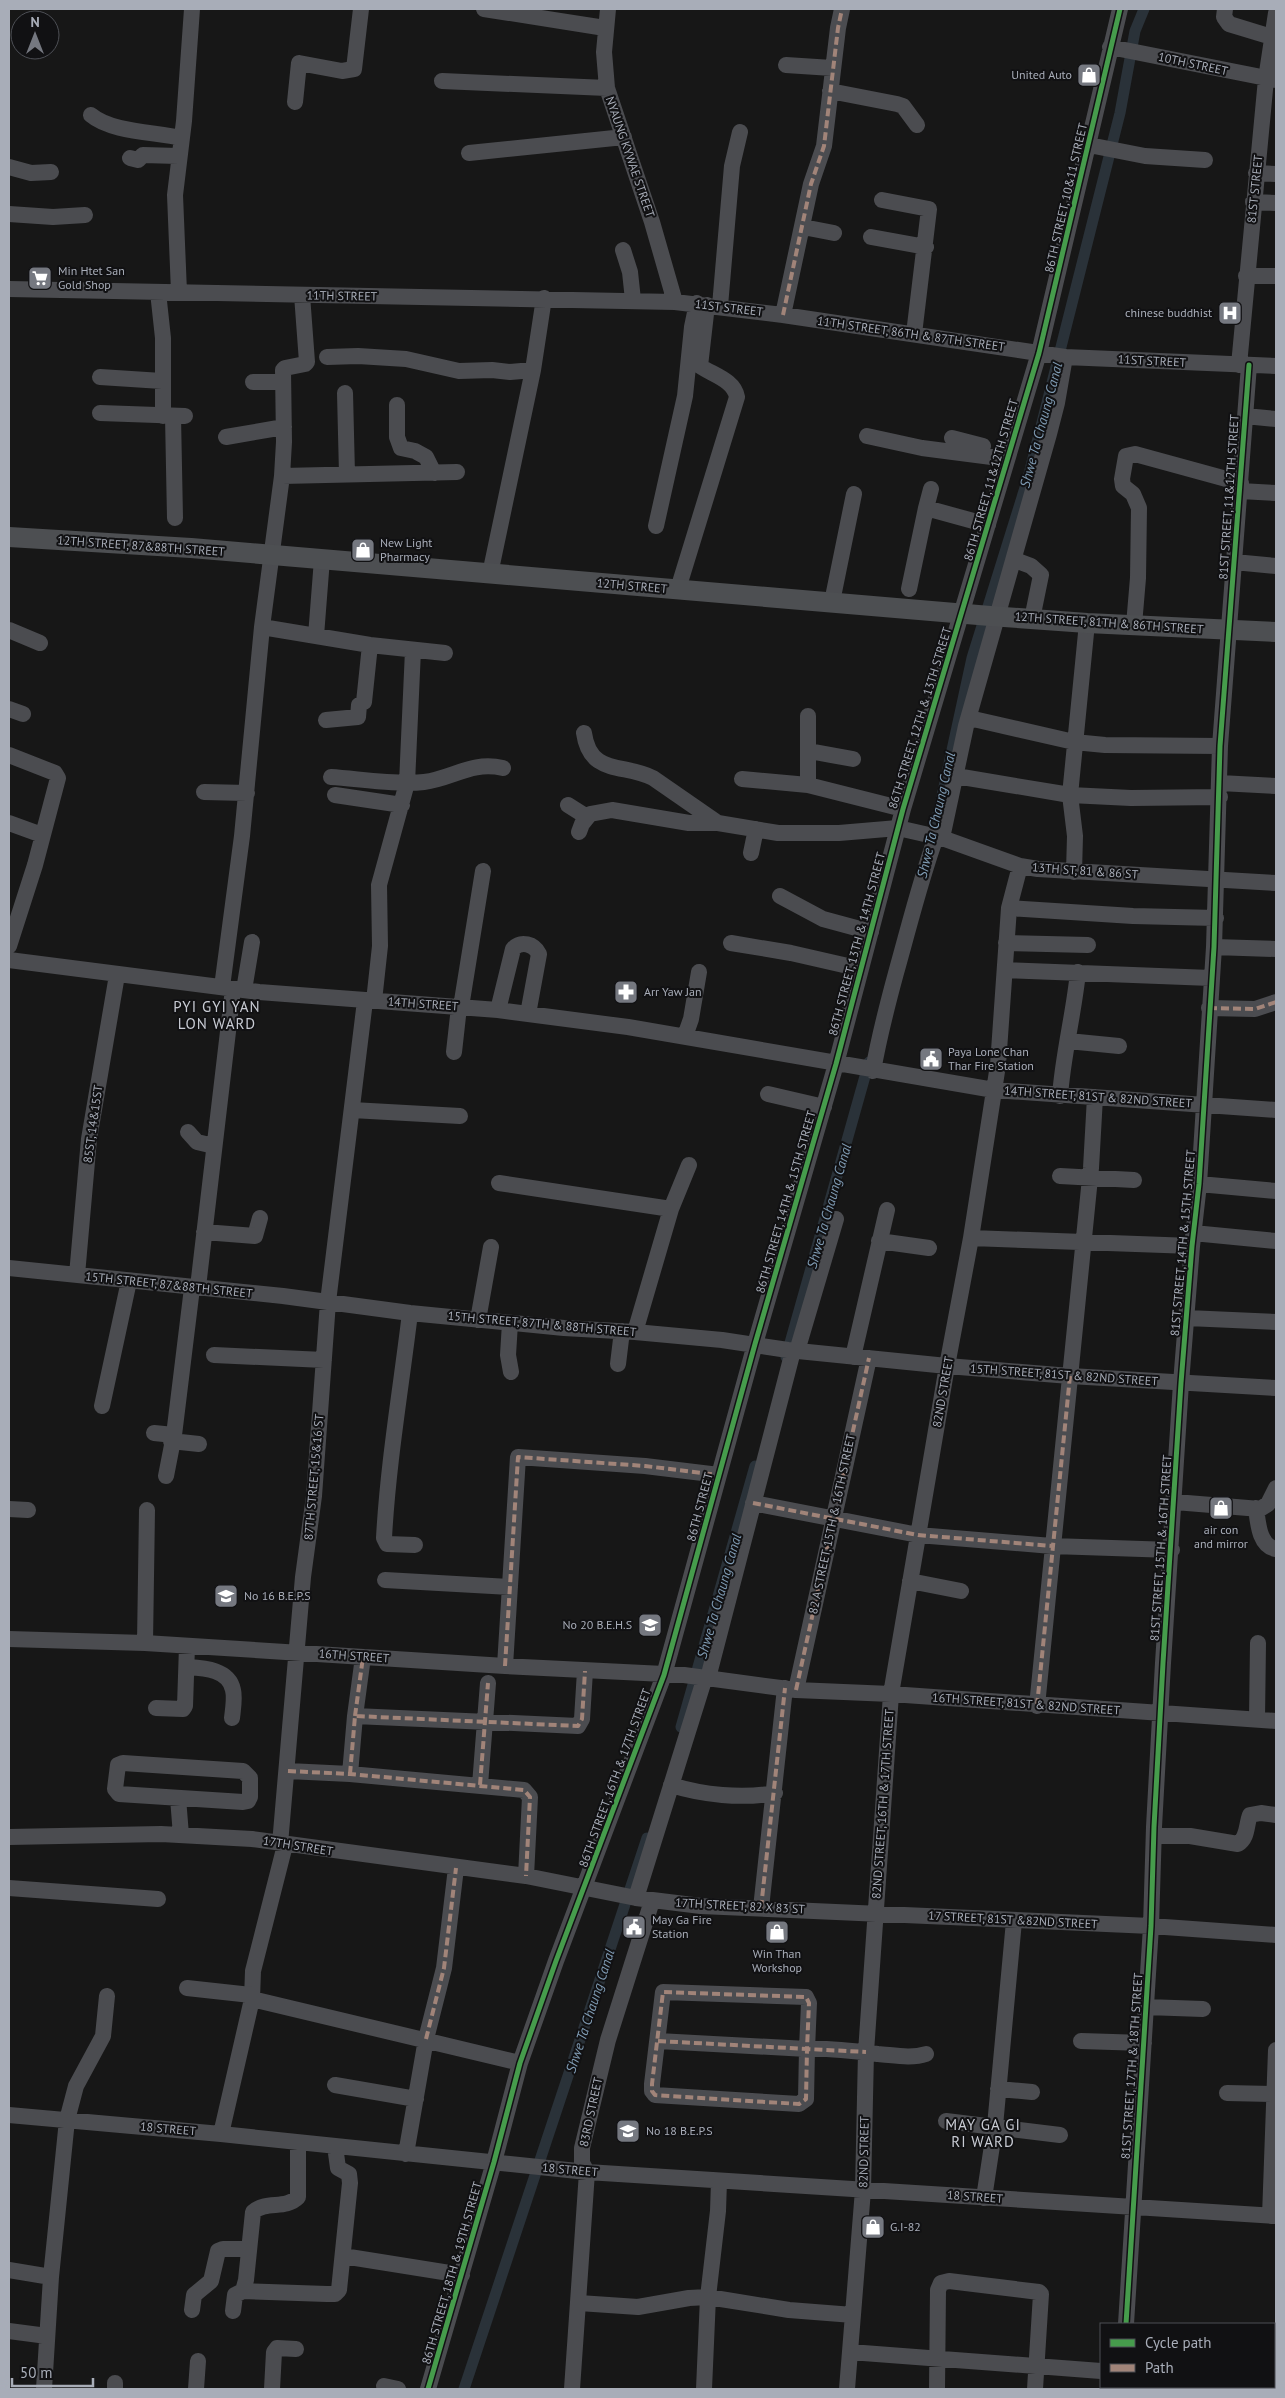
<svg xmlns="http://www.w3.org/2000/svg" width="1285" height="2398" viewBox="0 0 1285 2398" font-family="'PT Sans',sans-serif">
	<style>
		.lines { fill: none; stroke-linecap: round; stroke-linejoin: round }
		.canal { stroke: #2a3239; stroke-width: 11 }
		.minor { stroke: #4b4c50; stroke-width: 16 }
		.major { stroke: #4d4f52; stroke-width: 20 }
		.quiet { stroke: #a18479; stroke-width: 4; stroke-dasharray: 8 4; stroke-linecap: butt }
		.cycleway-casing { stroke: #111113; stroke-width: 8 }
		.cycleway { stroke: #469c4c; stroke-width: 5 }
		.labels { text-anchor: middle; stroke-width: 4; stroke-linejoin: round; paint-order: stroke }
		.street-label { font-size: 12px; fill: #a8adb8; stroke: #111113 }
		.poi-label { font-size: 12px; fill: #a8adb8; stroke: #111113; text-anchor: start }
		.water-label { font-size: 14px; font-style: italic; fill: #7f9bb3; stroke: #111113 }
		.quarter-label { font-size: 15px; letter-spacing: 1px; fill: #c9ccd4; stroke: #111113 }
	</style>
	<rect width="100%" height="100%" fill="#171717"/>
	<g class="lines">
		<!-- canal -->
		<path class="canal" d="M932,842L972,658L1028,478L1120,113L1135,31L1144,9
			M786,1357L869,1062
			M681,1727L755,1466
			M464,2389L647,1838"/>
		<!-- minor -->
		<path class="minor" d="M484,9L605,28
			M608,9L604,52L607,88L652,222L675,302
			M1225,9L1224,17L1229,24L1272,37
			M1110,47L1276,80
			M786,65L832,68
			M442,81L607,88
			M830,91L897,104L903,106L917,125
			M295,102L299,63L342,71L354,69L361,9
			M91,115C111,132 155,132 181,138
			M1089,145L1145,156L1205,160
			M469,153L624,137
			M130,158L138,160L143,155L178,156
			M9,167L31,173L51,172
			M1256,173L1276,174
			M882,200L929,209L914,334
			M1253,202L1276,203
			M9,214L53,217L85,215
			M803,227L834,233
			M871,237L926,247
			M623,250L630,272L633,300
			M1246,276H1276
			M9,289L675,302L783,315L1065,357L1276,366
			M158,292L163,338V416
			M179,292L175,195L184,121L192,9
			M720,306L732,166L740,132
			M783,315L811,184L824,146L838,28L842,9
			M327,357L358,356L406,359L459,371L492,370L510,372L533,370
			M1239,365L1266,79L1276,13
			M100,377L162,381
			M253,382H282
			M345,393L347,474
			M397,405V437L401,448L415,451L426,457L434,473
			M100,413L185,416
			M173,416L175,518
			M1245,416L1276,419
			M867,436L922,448L1007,459
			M226,437L284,427
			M952,438L983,446
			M282,476L457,472
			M1240,491L1276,493
			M926,508L931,489
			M656,526L685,396L692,327L697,303
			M1015,560L1031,566L1041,575L1032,619
			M1234,562L1276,566
			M490,574L533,370L544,298
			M678,589L737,397C734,380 713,375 700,366L707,305
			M909,589L926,508L988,525
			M832,602L854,494
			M1134,625L1138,578L1139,508L1133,494L1123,486L1122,479L1126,456L1135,454L1241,483
			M262,627L370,645L445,653
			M9,630L40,643
			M316,636L322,559
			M9,709L23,714
			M969,718L1074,742L1105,745L1220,746
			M326,720L358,717L359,705L364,702L370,645
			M584,733C590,776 624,763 653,778L718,823
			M809,751L853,759
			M9,755L55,773L58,778L35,865L9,946
			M956,776L1070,795L1131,798L1220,797
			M331,777C360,779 397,785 424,782C454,778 471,761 503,768
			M742,779L808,785L903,809
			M1220,783L1276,786
			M808,785V716
			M204,792L247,793
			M335,795L402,805
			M568,805L587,817
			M9,823L42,835
			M579,832L582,824L590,814L612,810L689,823H718L778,833H839L898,828L942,838L1020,866L1038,869L1276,883
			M942,838L966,726L1049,434L1057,403L1065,357
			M751,853L756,829
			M1074,872L1075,836L1070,795L1087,623
			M780,896L823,919L871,932
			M1009,908L1133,916L1216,918
			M731,943L791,953L861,969
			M1006,943L1088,945
			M1214,947L1276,949
			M9,960L259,992L498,1010L628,1027L994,1090L1276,1110
			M1005,970L1211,978
			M222,987L242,836L262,627L282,476L284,442L283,370L285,368L305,364L307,362L302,295
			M244,990L252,942
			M374,1001L380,946L379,885L407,783L413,650
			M461,1007L483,871
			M1209,1008L1255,1009L1276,1002
			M498,1010L513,949C521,940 534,944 539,954L528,1014
			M685,1036L691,1019L699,972
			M1068,1041L1119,1046
			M454,1052L459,1007
			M873,1071C879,1037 887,1006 896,973C909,927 920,881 936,837
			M768,1094L824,1107
			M1060,1096C1063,1054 1074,1013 1078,972
			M352,1110L460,1116
			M188,1132L197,1142L214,1146
			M1060,1176L1134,1180
			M499,1183L671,1209
			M1199,1184L1276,1191
			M204,1232L255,1236L260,1218
			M1193,1233L1276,1241
			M971,1238L1192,1246
			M879,1241L929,1248
			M9,1268L283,1296L410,1313L564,1328L635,1332L722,1340L788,1350L947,1366L1070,1376L1276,1388
			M77,1275L89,1139L117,975
			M198,1287L233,989
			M410,1313C401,1388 388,1463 384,1538L387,1544L415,1545
			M1187,1318L1276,1322
			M478,1320L491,1247
			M510,1323L508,1355L511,1372
			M635,1332L671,1209L689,1165
			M797,1351L836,1219
			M214,1355L324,1360
			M853,1357L887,1210
			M618,1364L622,1331
			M102,1406L129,1281
			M154,1433L174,1435
			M171,1441L199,1444
			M166,1476L174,1435L192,1288
			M1175,1502L1260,1509L1268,1504L1276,1488
			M753,1503L918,1535L1052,1546L1172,1550
			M1256,1508C1258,1523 1259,1546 1276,1549
			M9,1509L28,1510
			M385,1580L510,1587
			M910,1581L961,1591
			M9,1639L145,1643L505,1666L684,1675L796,1690L891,1694L1276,1721
			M145,1643L147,1510
			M505,1666L518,1457L645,1466L719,1475
			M187,1667C203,1668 229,1669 233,1690C235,1698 233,1709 232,1718
			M708,1678L793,1351
			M796,1690L869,1358
			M1037,1706L1091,1168L1095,1097
			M156,1708L183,1709L185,1706L187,1646
			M355,1716L363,1657
			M1257,1719L1258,1643
			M123,1763L243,1771L250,1778V1797L248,1801L243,1802L119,1794L115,1789L118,1765Z
			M288,1771L350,1774L524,1790L530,1797L526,1876
			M350,1774L355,1716L578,1726L582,1719L585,1671
			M480,1785L488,1683
			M671,1785C702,1795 742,1799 775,1793
			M178,1798L181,1835
			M1154,1836H1190L1238,1844C1248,1838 1246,1825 1250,1815L1261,1813L1276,1815
			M9,1837L161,1834L252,1839L526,1876L636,1898L701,1906L1151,1926L1276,1935
			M280,1844L303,1577L314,1496L328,1302L365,1001
			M9,1888L158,1899
			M636,1898L705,1677
			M761,1908L785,1688
			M187,1988L251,1995
			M252,1999L520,2063
			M1146,2007L1203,2009
			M658,2041L807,2049L809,2003L806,1997L663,1992L652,2084V2091L655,2095L799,2104L806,2099L807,2049C831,2048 854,2051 878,2054C893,2055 911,2059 926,2054
			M1081,2041L1144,2043
			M335,2085L416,2099
			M998,2089L1032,2092
			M1227,2093L1274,2094
			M9,2115L221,2134L587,2172L1276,2216
			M946,2121L1060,2135
			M221,2134L252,1999L253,1971L285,1845
			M406,2154L426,2039L444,1968L456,1868
			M984,2198L995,2126L1014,1921
			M1270,2216L1276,2050
			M343,2256L462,2275
			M9,2270L51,2277
			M243,2291L327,2294H335L339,2290L350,2183L349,2174L338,2168L335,2146
			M579,2303L638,2307L689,2298L708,2297L789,2310L853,2315
			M192,2310L194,2295L211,2281L218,2251L223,2249H248
			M233,2311L235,2295L243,2291L246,2280L253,2212C267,2200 285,2210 298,2197V2143
			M1126,2324L1151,1926L1154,1827L1163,1663L1181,1383L1192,1246L1199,1184L1214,947L1220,746L1249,365
			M9,2331L47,2336
			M850,2352L1101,2371
			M1274,2365H1276
			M384,2386L398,2389
			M44,2389L51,2277L67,2120L76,2086L103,2036L107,1996
			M115,2389V2383
			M196,2389L198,2361
			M272,2389L274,2352L277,2348L296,2349
			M428,2389L494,2162L520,2063L556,1961L664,1675L755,1344L836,1064L903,809L1039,353L1120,9
			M572,2389L587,2172L582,2163V2148L608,2040L652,1901
			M704,2389L708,2297L718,2211L719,2181
			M847,2389L863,2190L866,2052L891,1694L947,1366L971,1238L998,1065L1009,908L1020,866
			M937,2389L938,2290L941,2283L949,2281L1039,2292L1041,2294L1035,2389
			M1122,2389V2387"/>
		<!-- major -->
		<path class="major" d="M9,537L191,548L990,616L1087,623L1276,632"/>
		<!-- quiet -->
		<path class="quiet" d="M783,315L811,184L824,146L838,28L842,9
			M1209,1008L1255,1009L1276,1002
			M753,1503L918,1535L1052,1546
			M505,1666L518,1457L645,1466L719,1475
			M796,1690L869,1358
			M1037,1706L1070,1376
			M355,1716L363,1657
			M288,1771L350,1774L524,1790L530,1797L526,1876
			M350,1774L355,1716L578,1726L582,1719L585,1671
			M480,1785L488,1683
			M761,1908L785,1688
			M426,2039L444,1968L456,1868
			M658,2041L807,2049L809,2003L806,1997L663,1992L652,2084V2091L655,2095L799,2104L806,2099L807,2049L866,2052"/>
		<!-- cycleway casing -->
		<g class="cycleway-casing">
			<path id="cycleway" d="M1126,2324L1151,1926L1154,1827L1163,1663L1181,1383L1192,1246L1199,1184L1214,947L1220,746L1249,365
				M428,2389L494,2162L520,2063L556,1961L664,1675L755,1344L836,1064L903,809L1039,353L1120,9"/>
		</g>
		<!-- cycleway -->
		<use href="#cycleway" class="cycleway"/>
	</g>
	<!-- icons -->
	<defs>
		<g id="shop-square" transform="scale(1.25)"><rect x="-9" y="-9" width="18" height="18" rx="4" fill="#757880" stroke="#111113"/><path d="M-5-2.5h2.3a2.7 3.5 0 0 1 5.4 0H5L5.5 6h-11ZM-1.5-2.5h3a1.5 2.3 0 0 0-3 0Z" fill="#fff"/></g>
		<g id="supermarket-square" transform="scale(1.25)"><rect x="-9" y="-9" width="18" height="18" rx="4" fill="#757880" stroke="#111113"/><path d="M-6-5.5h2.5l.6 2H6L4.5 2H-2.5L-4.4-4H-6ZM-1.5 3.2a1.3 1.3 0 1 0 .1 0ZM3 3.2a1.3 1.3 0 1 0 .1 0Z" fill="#fff"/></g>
		<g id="hospital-square" transform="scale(1.25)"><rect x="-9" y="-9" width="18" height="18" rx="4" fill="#757880" stroke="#111113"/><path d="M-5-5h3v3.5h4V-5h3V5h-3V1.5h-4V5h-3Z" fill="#fff"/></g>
		<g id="pharmacy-square" transform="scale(1.25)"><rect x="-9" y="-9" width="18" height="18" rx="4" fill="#757880" stroke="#111113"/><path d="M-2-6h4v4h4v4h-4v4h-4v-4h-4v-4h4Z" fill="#fff"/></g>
		<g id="civic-square" transform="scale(1.25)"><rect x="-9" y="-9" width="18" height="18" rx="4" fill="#757880" stroke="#111113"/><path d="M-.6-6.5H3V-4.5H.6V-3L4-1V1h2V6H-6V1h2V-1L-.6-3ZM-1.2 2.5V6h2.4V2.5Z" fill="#fff"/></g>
		<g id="school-square" transform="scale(1.25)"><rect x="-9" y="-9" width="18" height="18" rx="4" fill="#757880" stroke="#111113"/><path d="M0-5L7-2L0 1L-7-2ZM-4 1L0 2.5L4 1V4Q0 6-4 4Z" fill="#fff"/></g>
	</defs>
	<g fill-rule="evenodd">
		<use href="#shop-square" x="1089" y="75"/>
		<use href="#supermarket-square" x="40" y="278"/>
		<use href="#hospital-square" x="1230" y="313"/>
		<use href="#shop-square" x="363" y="550"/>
		<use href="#pharmacy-square" x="626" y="992"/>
		<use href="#civic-square" x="931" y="1059"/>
		<use href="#shop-square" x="1221" y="1508"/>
		<use href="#school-square" x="226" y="1596"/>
		<use href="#school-square" x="650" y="1625"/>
		<use href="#civic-square" x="634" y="1927"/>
		<use href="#shop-square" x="777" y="1932"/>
		<use href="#school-square" x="628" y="2131"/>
		<use href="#shop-square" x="873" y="2227"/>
	</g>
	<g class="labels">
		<!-- street labels -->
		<g class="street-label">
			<text transform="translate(1193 64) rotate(12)" y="4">10TH STREET</text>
			<text transform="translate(630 157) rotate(71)" y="4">NYAUNG KYWAE STREET</text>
			<text transform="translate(1255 189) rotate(-84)" y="4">81ST STREET</text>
			<text transform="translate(1066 198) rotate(-77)" y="4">86TH STREET, 10&amp;11 STREET</text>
			<text transform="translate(342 296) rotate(1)" y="4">11TH STREET</text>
			<text transform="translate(729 308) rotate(7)" y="4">11ST STREET</text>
			<text transform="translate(911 334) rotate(8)" y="4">11TH STREET, 86TH &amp; 87TH STREET</text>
			<text transform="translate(1152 361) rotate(3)" y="4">11ST STREET</text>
			<text transform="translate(991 480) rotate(-74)" y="4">86TH STREET, 11&amp;12TH STREET</text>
			<text transform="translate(1229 497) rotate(-86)" y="4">81ST STREET, 11&amp;12TH STREET</text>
			<text transform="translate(141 546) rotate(4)" y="4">12TH STREET, 87&amp;88TH STREET</text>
			<text transform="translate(632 586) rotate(5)" y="4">12TH STREET</text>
			<text transform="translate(1109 623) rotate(4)" y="4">12TH STREET, 81TH &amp; 86TH STREET</text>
			<text transform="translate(920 718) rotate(-73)" y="4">86TH STREET, 12TH &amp; 13TH STREET</text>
			<text transform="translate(1085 871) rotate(4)" y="4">13TH ST, 81 &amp; 86 ST</text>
			<text transform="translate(857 944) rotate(-75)" y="4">86TH STREET, 13TH &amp; 14TH STREET</text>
			<text transform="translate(423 1004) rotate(4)" y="4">14TH STREET</text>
			<text transform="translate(1098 1097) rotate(4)" y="4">14TH STREET, 81ST &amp; 82ND STREET</text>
			<text transform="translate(93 1124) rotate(-82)" y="4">85ST, 14&amp;15ST</text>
			<text transform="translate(786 1202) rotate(-74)" y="4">86TH STREET, 14TH &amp; 15TH STREET</text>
			<text transform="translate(1183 1243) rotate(-85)" y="4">81ST STREET, 14TH &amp; 15TH STREET</text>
			<text transform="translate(169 1285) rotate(6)" y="4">15TH STREET, 87&amp;88TH STREET</text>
			<text transform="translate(542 1324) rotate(5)" y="4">15TH STREET, 87TH &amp; 88TH STREET</text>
			<text transform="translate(1064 1375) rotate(4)" y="4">15TH STREET, 81ST &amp; 82ND STREET</text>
			<text transform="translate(943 1392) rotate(-80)" y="4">82ND STREET</text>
			<text transform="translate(314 1477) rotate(-85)" y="4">87TH STREET, 15&amp;16 ST</text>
			<text transform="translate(700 1507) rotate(-75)" y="4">86TH STREET</text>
			<text transform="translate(832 1524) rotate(-78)" y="4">82 A STREET, 15TH &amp; 16TH STREET</text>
			<text transform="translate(1161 1548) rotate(-86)" y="4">81ST STREET, 15TH &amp; 16TH STREET</text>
			<text transform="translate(354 1656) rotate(4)" y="4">16TH STREET</text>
			<text transform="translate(1026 1704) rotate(4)" y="4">16TH STREET, 81ST &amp; 82ND STREET</text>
			<text transform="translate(615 1778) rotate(-70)" y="4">86TH STREET, 16TH &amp; 17TH STREET</text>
			<text transform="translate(883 1804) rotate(-86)" y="4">82ND STREET, 16TH &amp; 17TH STREET</text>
			<text transform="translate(298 1846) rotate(9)" y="4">17TH STREET</text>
			<text transform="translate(740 1906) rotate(3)" y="4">17TH STREET, 82 X 83 ST</text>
			<text transform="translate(1013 1920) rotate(3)" y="4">17 STREET, 81ST &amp;82ND STREET</text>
			<text transform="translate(1132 2066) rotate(-86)" y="4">81ST STREET, 17TH &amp; 18TH STREET</text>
			<text transform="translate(591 2112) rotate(-78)" y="4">83RD STREET</text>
			<text transform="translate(168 2129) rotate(5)" y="4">18 STREET</text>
			<text transform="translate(864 2152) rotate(-89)" y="4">82ND STREET</text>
			<text transform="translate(570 2170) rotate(5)" y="4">18 STREET</text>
			<text transform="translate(975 2197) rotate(4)" y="4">18 STREET</text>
			<text transform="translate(452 2273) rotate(-74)" y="4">86TH STREET, 18TH &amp; 19TH STREET</text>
		</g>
		<!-- poi labels -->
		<g class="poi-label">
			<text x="1072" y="79" text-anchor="end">United Auto</text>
			<text x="58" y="275">Min Htet San<tspan x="58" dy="14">Gold Shop</tspan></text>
			<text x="1212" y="317" text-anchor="end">chinese buddhist</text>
			<text x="380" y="547">New Light<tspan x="380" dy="14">Pharmacy</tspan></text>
			<text x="644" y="996">Arr Yaw Jan</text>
			<text x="948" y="1056">Paya Lone Chan<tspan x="948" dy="14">Thar Fire Station</tspan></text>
			<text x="1221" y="1534" text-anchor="middle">air con<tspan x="1221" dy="14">and mirror</tspan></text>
			<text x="244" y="1600">No 16 B.E.P.S</text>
			<text x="632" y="1629" text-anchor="end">No 20 B.E.H.S</text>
			<text x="652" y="1924">May Ga Fire<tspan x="652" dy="14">Station</tspan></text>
			<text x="777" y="1958" text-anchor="middle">Win Than<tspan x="777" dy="14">Workshop</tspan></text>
			<text x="646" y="2135">No 18 B.E.P.S</text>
			<text x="890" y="2231">G.I-82</text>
		</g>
		<!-- water labels -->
		<g class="water-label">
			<text transform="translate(1041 425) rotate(-75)" y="5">Shwe Ta Chaung Canal</text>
			<text transform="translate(936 815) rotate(-77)" y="5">Shwe Ta Chaung Canal</text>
			<text transform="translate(829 1206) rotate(-74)" y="5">Shwe Ta Chaung Canal</text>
			<text transform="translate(719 1596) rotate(-74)" y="5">Shwe Ta Chaung Canal</text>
			<text transform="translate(590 2011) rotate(-72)" y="5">Shwe Ta Chaung Canal</text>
		</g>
		<!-- quarter labels -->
		<g class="quarter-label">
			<text x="217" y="1012">PYI GYI YAN<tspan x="217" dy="17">LON WARD</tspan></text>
			<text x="983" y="2130">MAY GA GI<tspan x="983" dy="17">RI WARD</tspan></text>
		</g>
	</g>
	<!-- border -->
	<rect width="1285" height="2398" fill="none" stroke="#a8adb8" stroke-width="20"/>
	<!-- legend -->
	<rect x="1100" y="2323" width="175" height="65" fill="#111113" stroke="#4d4f55"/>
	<rect x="1110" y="2339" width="25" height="8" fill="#469c4c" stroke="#4d4f55"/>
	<text x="1145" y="2348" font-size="15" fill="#a8adb8">Cycle path</text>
	<rect x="1110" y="2364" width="25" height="8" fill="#a18479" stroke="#4d4f55"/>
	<text x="1145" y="2373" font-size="15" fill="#a8adb8">Path</text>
	<!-- north arrow -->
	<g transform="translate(35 35)"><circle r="24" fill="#111113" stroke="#4d4f55"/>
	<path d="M0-4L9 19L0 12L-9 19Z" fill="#757880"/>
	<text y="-8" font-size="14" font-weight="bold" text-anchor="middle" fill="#a8adb8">N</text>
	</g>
	<!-- scale -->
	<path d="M12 2378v8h81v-8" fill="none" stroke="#a8adb8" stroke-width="2.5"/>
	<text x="20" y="2378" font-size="15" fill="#a8adb8" stroke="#111113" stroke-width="4" paint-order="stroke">50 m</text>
</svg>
